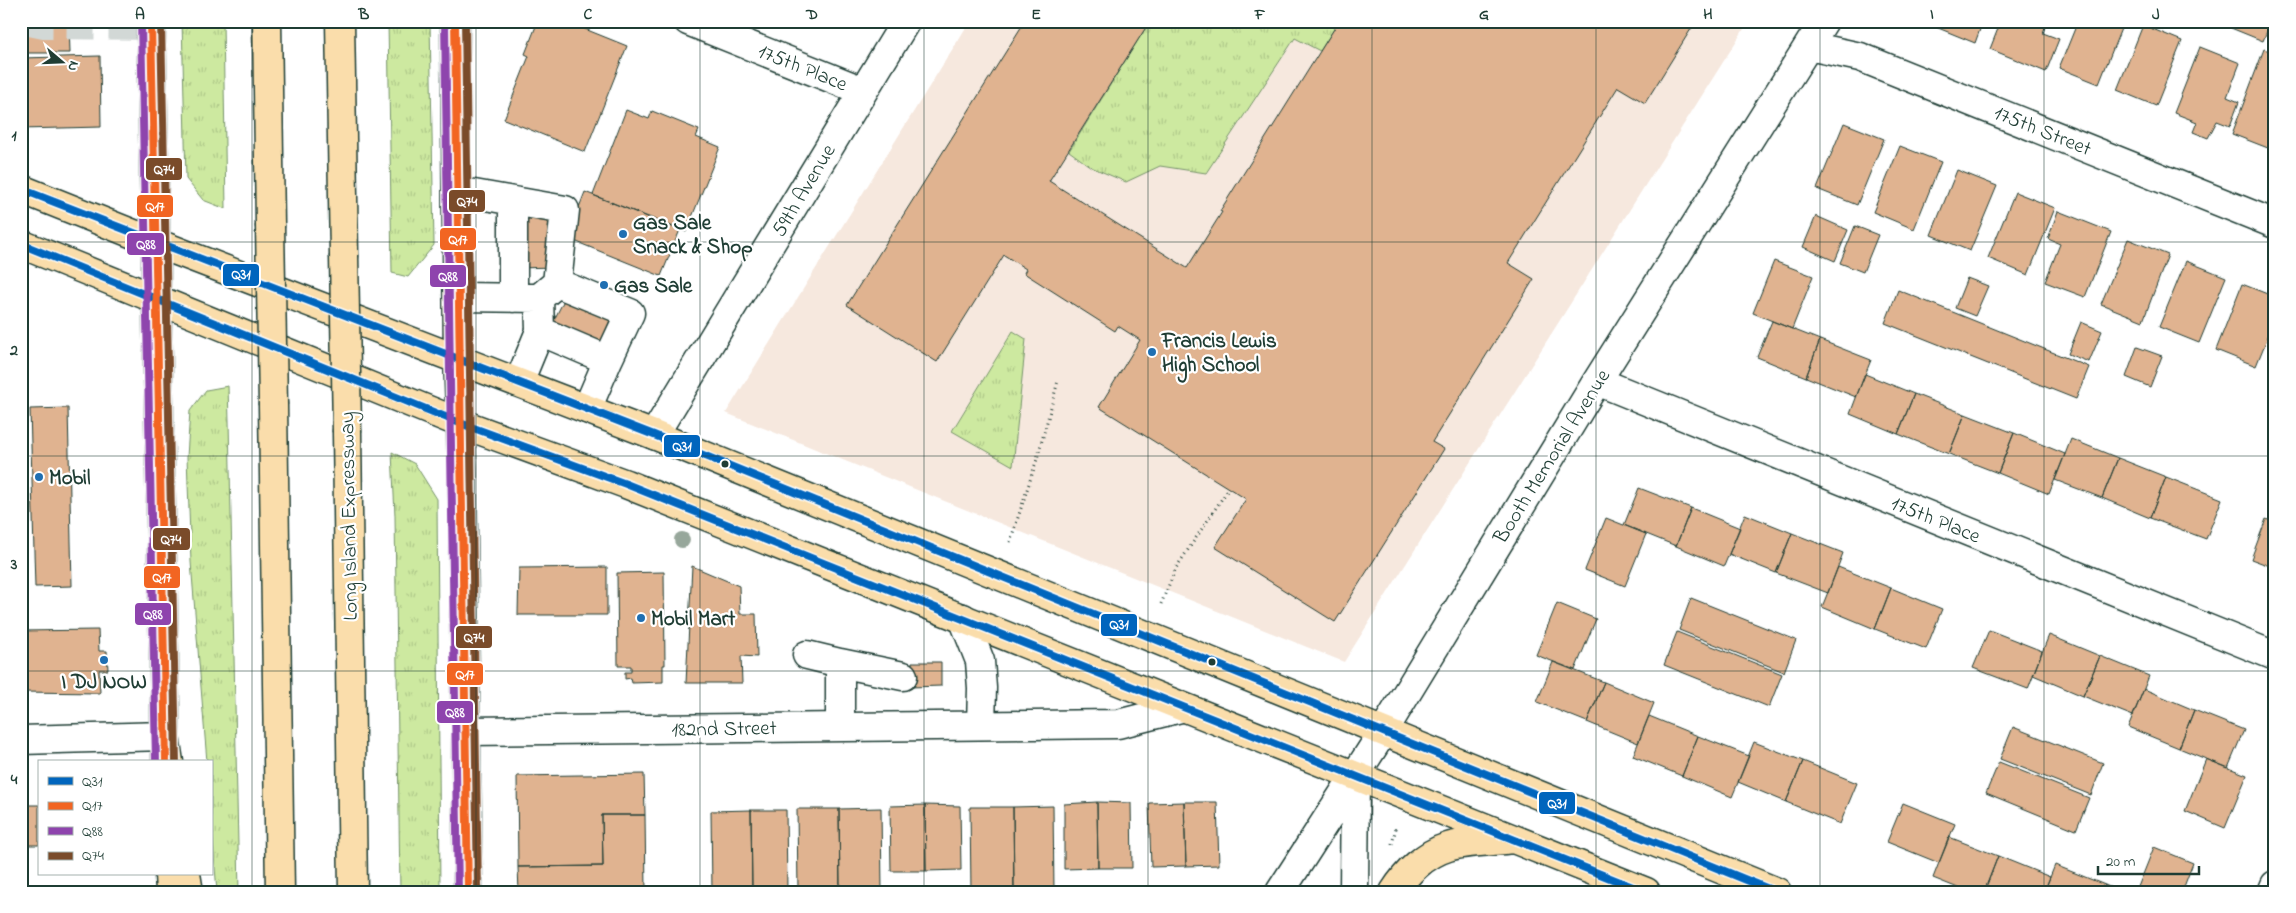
<svg xmlns="http://www.w3.org/2000/svg" width="2296" height="913" viewBox="0 0 2296 913" font-family="'Indie Flower',sans-serif">
	<style>
		.built { fill: #f6e8de }
		.grass { fill: url(#grass-tufts); stroke: #76936a }
		.building { fill: #e0b390; stroke: #1f3d34 }
		.lines { fill: none; stroke-linecap: round; stroke-linejoin: round }
		.minor-tunnel { stroke: #d2d8d6; stroke-width: 28; stroke-dasharray: 28 14; stroke-linecap: butt }
		.minor-casing { stroke: #1f3d34; stroke-width: 31 }
		.major-casing { stroke: #1f3d34; stroke-width: 31 }
		.highway-casing { stroke: #1f3d34; stroke-width: 31 }
		.path { stroke: #1f3d34; stroke-width: 3; stroke-dasharray: 1 4; stroke-linecap: butt }
		.minor { stroke: #fff; stroke-width: 28 }
		.major { stroke: #faddab; stroke-width: 28 }
		.highway { stroke: #faddab; stroke-width: 28 }
		.highway-bridge-casing { stroke: #1f3d34; stroke-width: 31; stroke-linecap: butt }
		.highway-bridge { stroke: #faddab; stroke-width: 28 }
		.bus-1-casing { stroke: #fff; stroke-width: 11 }
		.bus-2-casing { stroke: #fff; stroke-width: 11 }
		.bus-3-casing { stroke: #fff; stroke-width: 11 }
		.bus-4-casing { stroke: #fff; stroke-width: 11 }
		.bus-1 { stroke: #0065bd; stroke-width: 8 }
		.bus-2 { stroke: #f26522; stroke-width: 8 }
		.bus-3 { stroke: #8e44ad; stroke-width: 8 }
		.bus-4 { stroke: #7a4b2a; stroke-width: 8 }
		.tree { fill: #97a79b }
		.grid { fill: none; stroke: #1f3d34; stroke-width: 1; stroke-opacity: 0.55 }
		.poi-dot { fill: #1f6fb2; stroke: #fff; stroke-width: 2 }
		.bus-dot { fill: #1f3d34; stroke: #fff; stroke-width: 2 }
		.labels { text-anchor: middle; stroke-width: 4.5; stroke-linejoin: round; paint-order: stroke }
		.street-label { font-size: 21px; fill: #1f3d34; stroke: #fff }
		.poi-label { font-size: 21px; font-weight: bold; fill: #1f3d34; stroke: #fff; text-anchor: start }
		.line-badge { stroke: #fff; stroke-width: 2 }
		.badge-label { font-size: 14px; text-anchor: middle; font-weight: bold; fill: #fff }
		.neatline { fill: none; stroke: #1f3d34; stroke-width: 2 }
		.grid-label { font-size: 16px; text-anchor: middle; font-weight: bold; fill: #1f3d34 }
	</style>
	<defs>
		<pattern id="grass-tufts" width="24" height="20" patternUnits="userSpaceOnUse" patternTransform="scale(1.25)"><rect width="24" height="20" fill="#cde9a0"/><path d="M3 7l-1-3M5 7V3M7 7l1-3M15 17l-1-3M17 17v-4M19 17l1-3" fill="none" stroke="#b0c98a"/></pattern>
	</defs>
	<rect width="100%" height="100%" fill="#fff"/>
	<filter id="ink" filterUnits="userSpaceOnUse"><feTurbulence type="fractalNoise" baseFrequency=".02" numOctaves="2"/><feDisplacementMap in="SourceGraphic" scale="10" xChannelSelector="R" yChannelSelector="G"/><feConvolveMatrix kernelMatrix="1 2 1 2 8 2 1 2 1" color-interpolation-filters="sRGB"/></filter>
	<g filter="url(#ink)">
		<!-- built -->
		<path class="built" d="M970,21H1749L1344,662L726,413Z"/>
		<!-- grass -->
		<path class="grass" d="M182,21H223L226,209L203,200L186,179Z
			M388,21H430L434,245L408,277L392,273Z
			M1150,21H1339L1320,51L1295,38L1206,173L1160,166L1126,182L1091,167L1069,151Z
			M1013,331L1026,339L1013,466L952,431Z
			M228,386L229,421L239,892H217L211,817V762H207L191,562L187,457L190,411L206,390Z
			M392,452L415,464L437,499L440,892H400L395,516Z"/>
		<!-- building -->
		<path class="building" d="M21,21H69L70,53H21Z
			M538,21H565L627,46L585,152L504,119L529,56L525,54Z
			M1025,21H1150L1049,181L1187,268L1222,212L1220,211L1339,21H1696L1645,103L1618,87L1508,263L1534,279L1432,442L1444,449L1335,622L1215,547L1246,499L1099,407L1140,340L1118,326L1115,331L1024,273L1026,269L1004,255L937,362L847,305Z
			M1921,21H1983L1975,43Z
			M2001,21H2047L2043,33L2059,39L2046,72L1990,49Z
			M2078,21H2124L2099,84L2059,68Z
			M2234,21H2271L2263,41L2231,28Z
			M2143,25L2182,41L2156,106L2117,90Z
			M2200,47L2240,63L2227,97L2239,102L2230,126L2217,121L2208,138L2193,132L2197,122L2174,113Z
			M2264,49L2275,53V144L2273,150L2232,134Z
			M100,56L101,127L21,129V58Z
			M626,110L649,119L652,111L699,130L696,137L720,147L686,232L593,195Z
			M1844,123L1884,139L1857,205L1817,189Z
			M1900,146L1941,162L1914,229L1873,212Z
			M1957,170L1997,186L1970,251L1931,235Z
			M585,192L680,230L661,276L567,238Z
			M2015,192L2055,208L2028,275L1988,258Z
			M2058,211L2111,232L2085,297L2045,282L2060,244L2048,239Z
			M1816,216L1848,230L1835,261L1803,247Z
			M518,217L553,219L554,267L518,268Z
			M1855,226L1878,235L1863,272L1840,263Z
			M2128,239L2168,255L2143,321L2101,304Z
			M1774,261L1813,276L1792,329L1753,313Z
			M2186,261L2226,277L2199,343L2159,327Z
			M1967,278L1988,286L1975,316L1955,308Z
			M2242,284L2275,297V319L2256,366L2216,350Z
			M1898,290L2089,367L2076,399L1885,323Z
			M568,292L613,312L600,347L551,326Z
			M1772,321L1820,340L1806,377L1757,357Z
			M2081,322L2102,331L2089,362L2068,354Z
			M1820,340L1871,360L1856,397L1806,377Z
			M2137,347L2162,356L2150,387L2126,377Z
			M1865,374L1914,394L1898,434L1850,414Z
			M1914,394L1965,414L1949,454L1898,434Z
			M68,408L72,586L35,587L30,409Z
			M1965,414L2014,433L1998,473L1949,454Z
			M2014,433L2065,454L2049,494L1998,473Z
			M2071,439L2118,458L2102,498L2055,480Z
			M2118,458L2166,477L2150,518L2102,498Z
			M2166,477L2222,499L2206,539L2150,518Z
			M1639,488L1691,508L1676,546L1624,525Z
			M1691,508L1740,528L1724,566L1676,546Z
			M1745,514L1792,533L1776,573L1729,554Z
			M1606,518L1646,534L1625,586L1585,570Z
			M2266,519L2275,523V568L2251,559Z
			M1792,533L1843,553L1828,593L1776,573Z
			M692,566L739,586L740,614H756L757,657L741,656L742,683H686Z
			M607,567V615H518L519,568Z
			M1838,567L1891,588L1875,629L1822,607Z
			M664,572L665,665H663V682L632,683L631,678L625,679V672H631V666H618L617,573Z
			M1891,588L1942,609L1926,649L1875,629Z
			M1691,598L1796,640L1784,672L1679,630Z
			M1557,603L1596,619L1575,670L1536,655Z
			M98,630L99,651H107L108,670H99L100,693L21,692V631Z
			M1989,630L2042,651L2028,689L1973,668Z
			M1677,632L1782,674L1769,707L1664,665Z
			M2049,635L2100,656L2083,696L2033,675Z
			M2100,656L2149,676L2133,716L2083,696Z
			M912,662H941V686L911,687Z
			M1553,662L1604,682L1587,722L1537,702Z
			M1604,682L1654,703L1638,743L1587,722Z
			M2144,689L2194,710L2179,748L2128,727Z
			M2194,710L2244,730L2228,768L2179,748Z
			M1649,716L1698,736L1682,776L1633,756Z
			M2013,727L2103,763L2091,795L2000,759Z
			M1698,736L1749,756L1732,797L1682,776Z
			M1754,742L1803,761L1786,802L1738,782Z
			M2206,759L2247,775L2225,828L2185,811Z
			M1803,761L1857,783L1840,824L1786,802Z
			M1999,762L2089,798L2076,830L1986,793Z
			M644,774L645,815H602L603,866L518,867L517,776Z
			M1097,802L1131,803L1132,868H1098Z
			M1097,802L1098,868L1064,869V804Z
			M1184,802L1186,866L1151,867L1149,803Z
			M1184,802H1217L1219,865L1186,866Z
			M1903,803L1955,824L1939,863L1887,842Z
			M21,805H39V845H21Z
			M925,805L960,806L961,870L926,871Z
			M925,805L926,871H891L890,806Z
			M1053,806L1054,892H1014L1013,807Z
			M970,807H1013L1014,892H971Z
			M881,808L882,892H840L839,809Z
			M797,809H839L840,892H798Z
			M751,810H786L787,892H752Z
			M751,810L752,892H712L711,811Z
			M602,815H645L646,892H519L518,867L603,866Z
			M1949,837L1998,856L1984,892H1968L1933,878Z
			M2154,847L2193,863L2182,892H2136Z
			M1998,856L2050,877L2044,892H1984Z
			M2055,865L2105,885L2103,892H2044Z
			M2105,885L2121,892H2103Z"/>
		<g class="lines">
			<!-- minor-tunnel -->
			<path class="minor-tunnel" d="M25,21L44,25L151,26"/>
			<!-- minor casing -->
			<g class="minor-casing">
				<path id="minor" d="M688,21L863,91
					M1809,46L1860,57L2275,224
					M457,191L565,210L557,283L539,298L459,297
					M513,201V298
					M539,298L540,331L608,360L630,313L557,283
					M1597,381L2275,656
					M519,382L540,331
					M587,409L608,360
					M654,435L906,21
					M963,618L980,661L982,688L981,725
					M807,655L840,663
					M840,726V663L903,676
					M466,731L1118,724L1181,708
					M21,740L165,736
					M1280,892L1383,732L1597,381L1824,21
					M1354,892L1355,774
					M2272,892L2275,885"/>
			</g>
			<!-- major casing -->
			<g class="major-casing">
				<path id="major" d="M151,21L166,760
					M455,21L458,358L462,466L468,892
					M21,189L156,243L654,435L1777,892
					M21,244L460,423L626,484L1646,892
					M169,874L170,892
					M1394,892C1406,873 1425,854 1448,847C1467,841 1494,842 1514,839"/>
			</g>
			<!-- highway casing -->
			<g class="highway-casing">
				<path id="highway" d="M267,21L270,225
					M340,21L344,255
					M273,405L280,892
					M347,432L353,892
					M165,736L169,762
					M186,874L189,892"/>
			</g>
			<!-- path -->
			<path class="path" d="M1010,542L1037,459L1058,381
				M1161,604L1176,568L1229,488
				M1392,844L1396,828"/>
			<!-- minor -->
			<use href="#minor" class="minor"/>
			<!-- major -->
			<use href="#major" class="major"/>
			<!-- highway -->
			<use href="#highway" class="highway"/>
			<!-- highway-bridge casing -->
			<g class="highway-bridge-casing">
				<path id="highway-bridge" d="M270,225L273,405
					M344,255L347,432"/>
			</g>
			<!-- highway-bridge -->
			<use href="#highway-bridge" class="highway-bridge"/>
			<!-- bus-1 casing -->
			<g class="bus-1-casing">
				<path id="bus-1" d="M21,189L654,435L1776,892
					M21,244L460,423L626,484L1645,892"/>
			</g>
			<!-- bus-2 casing -->
			<g class="bus-2-casing">
				<path id="bus-2" d="M151,21L166,762
					M455,21C458,311 464,602 468,892"/>
			</g>
			<!-- bus-3 casing -->
			<g class="bus-3-casing">
				<path id="bus-3" d="M141,21L156,762
					M445,21C448,311 454,602 458,892"/>
			</g>
			<!-- bus-4 casing -->
			<g class="bus-4-casing">
				<path id="bus-4" d="M161,21L176,762
					M465,21C468,311 474,602 478,892"/>
			</g>
			<!-- bus-1 -->
			<use href="#bus-1" class="bus-1"/>
			<!-- bus-2 -->
			<use href="#bus-2" class="bus-2"/>
			<!-- bus-3 -->
			<use href="#bus-3" class="bus-3"/>
			<!-- bus-4 -->
			<use href="#bus-4" class="bus-4"/>
		</g>
		<!-- trees -->
		<circle class="tree" cx="682" cy="540" r="8"/>
	</g>
	<!-- grid -->
	<path class="grid" d="M252,21V892M476,21V892M700,21V892M924,21V892M1148,21V892M1372,21V892M1596,21V892M1820,21V892M2044,21V892M21,242H2275M21,456H2275M21,671H2275"/>
	<!-- markers -->
	<g class="poi-dot">
		<circle cx="623" cy="234" r="5"/>
		<circle cx="604" cy="285" r="5"/>
		<circle cx="1152" cy="352" r="5"/>
		<circle cx="39" cy="477" r="5"/>
		<circle cx="641" cy="618" r="5"/>
		<circle cx="104" cy="660" r="5"/>
	</g>
	<g class="bus-dot">
		<circle cx="725" cy="464" r="4.5"/>
		<circle cx="1212" cy="662" r="4.5"/>
	</g>
	<g class="labels">
		<!-- street labels -->
		<g class="street-label">
			<text transform="translate(803 67) rotate(22)" y="7">175th Place</text>
			<text transform="translate(2043 130) rotate(22)" y="7">175th Street</text>
			<text transform="translate(803 190) rotate(-59)" y="7">59th Avenue</text>
			<text transform="translate(1551 456) rotate(-58)" y="7">Booth Memorial Avenue</text>
			<text transform="translate(348 516) rotate(-91)" y="7">Long Island Expressway</text>
			<text transform="translate(1936 519) rotate(22)" y="7">175th Place</text>
			<text transform="translate(724 728) rotate(-1)" y="7">182nd Street</text>
		</g>
		<!-- poi labels -->
		<g class="poi-label">
			<text x="633" y="229">Gas Sale<tspan x="633" dy="24">Snack &amp; Shop</tspan></text>
			<text x="614" y="292">Gas Sale</text>
			<text x="1162" y="347">Francis Lewis<tspan x="1162" dy="24">High School</tspan></text>
			<text x="49" y="484">Mobil</text>
			<text x="651" y="625">Mobil Mart</text>
			<text x="104" y="688" text-anchor="middle">I DJ NOW</text>
		</g>
	</g>
	<g class="line-badge">
		<rect x="145" y="157" width="38" height="24" rx="5" fill="#7a4b2a"/>
		<rect x="448" y="189" width="38" height="24" rx="5" fill="#7a4b2a"/>
		<rect x="136" y="194" width="38" height="24" rx="5" fill="#f26522"/>
		<rect x="439" y="227" width="38" height="24" rx="5" fill="#f26522"/>
		<rect x="126" y="232" width="39" height="24" rx="5" fill="#8e44ad"/>
		<rect x="222" y="263" width="38" height="24" rx="5" fill="#0065bd"/>
		<rect x="429" y="264" width="38" height="24" rx="5" fill="#8e44ad"/>
		<rect x="663" y="434" width="38" height="24" rx="5" fill="#0065bd"/>
		<rect x="152" y="527" width="39" height="24" rx="5" fill="#7a4b2a"/>
		<rect x="143" y="565" width="38" height="24" rx="5" fill="#f26522"/>
		<rect x="134" y="602" width="38" height="24" rx="5" fill="#8e44ad"/>
		<rect x="1100" y="613" width="38" height="24" rx="5" fill="#0065bd"/>
		<rect x="455" y="625" width="38" height="24" rx="5" fill="#7a4b2a"/>
		<rect x="446" y="662" width="38" height="24" rx="5" fill="#f26522"/>
		<rect x="436" y="700" width="38" height="24" rx="5" fill="#8e44ad"/>
		<rect x="1538" y="791" width="38" height="24" rx="5" fill="#0065bd"/>
	</g>
	<g class="badge-label">
		<text x="164" y="174">Q74</text>
		<text x="467" y="206">Q74</text>
		<text x="155" y="211">Q17</text>
		<text x="458" y="244">Q17</text>
		<text x="146" y="249">Q88</text>
		<text x="241" y="279">Q31</text>
		<text x="448" y="281">Q88</text>
		<text x="682" y="451">Q31</text>
		<text x="171" y="544">Q74</text>
		<text x="162" y="582">Q17</text>
		<text x="153" y="619">Q88</text>
		<text x="1119" y="629">Q31</text>
		<text x="474" y="642">Q74</text>
		<text x="465" y="679">Q17</text>
		<text x="455" y="717">Q88</text>
		<text x="1557" y="808">Q31</text>
	</g>
	<!-- margin -->
	<rect width="2296" height="913" fill="none" stroke="#fff" stroke-width="55"/>
	<!-- legend -->
	<rect x="38" y="760" width="175" height="115" fill="#ffffff" stroke="#a5b1ae"/>
	<rect x="48" y="777" width="25" height="8" fill="#0065bd" stroke="#a5b1ae"/>
	<text x="82" y="786" font-size="15" fill="#1f3d34">Q31</text>
	<rect x="48" y="802" width="25" height="8" fill="#f26522" stroke="#a5b1ae"/>
	<text x="82" y="810" font-size="15" fill="#1f3d34">Q17</text>
	<rect x="48" y="827" width="25" height="8" fill="#8e44ad" stroke="#a5b1ae"/>
	<text x="82" y="836" font-size="15" fill="#1f3d34">Q88</text>
	<rect x="48" y="852" width="25" height="8" fill="#7a4b2a" stroke="#a5b1ae"/>
	<text x="82" y="860" font-size="15" fill="#1f3d34">Q74</text>
	<!-- north arrow -->
	<g transform="translate(62 62) rotate(109)" stroke="#ffffff" stroke-width="4" paint-order="stroke">
	<path d="M0-4L9 19L0 12L-9 19Z" fill="#1f3d34"/>
	<text y="-8" font-size="14" font-weight="bold" text-anchor="middle" fill="#1f3d34">N</text>
	</g>
	<!-- scale -->
	<path d="M2098 866v8h101v-8" fill="none" stroke="#1f3d34" stroke-width="2.5"/>
	<text x="2106" y="866" font-size="15" fill="#1f3d34" stroke="#ffffff" stroke-width="4" paint-order="stroke">20 m</text>
	<rect x="28" y="28" width="2240" height="858" class="neatline"/>
	<g class="grid-label">
		<text x="140" y="19">A</text>
		<text x="364" y="19">B</text>
		<text x="588" y="19">C</text>
		<text x="812" y="19">D</text>
		<text x="1036" y="19">E</text>
		<text x="1260" y="19">F</text>
		<text x="1484" y="19">G</text>
		<text x="1708" y="19">H</text>
		<text x="1932" y="19">I</text>
		<text x="2156" y="19">J</text>
		<text x="14" y="140">1</text>
		<text x="14" y="355">2</text>
		<text x="14" y="569">3</text>
		<text x="14" y="784">4</text>
	</g>
</svg>
